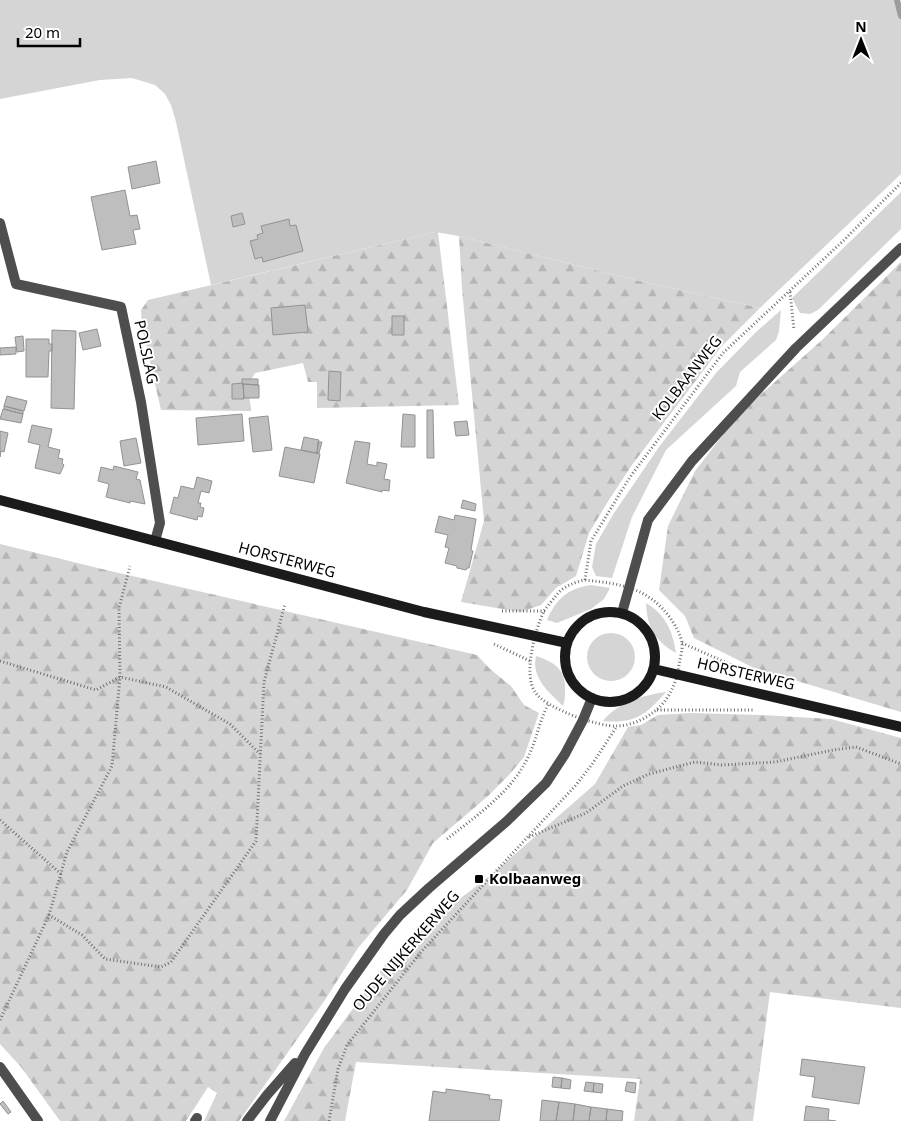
<svg xmlns="http://www.w3.org/2000/svg" width="901" height="1121" viewBox="0 0 901 1121" font-family="'Noto Sans',sans-serif">
	<style>
		.green { fill: #d5d5d5 }
		.forest { fill: url(#forest-firs) }
		.lines { fill: none; stroke-linecap: round; stroke-linejoin: round }
		.stream { stroke: #9c9c9c; stroke-width: 6 }
		.building { fill: #bebebe; stroke: #929292 }
		.path { stroke: #707070; stroke-width: 3; stroke-dasharray: 1 2.5; stroke-linecap: butt }
		.service { stroke: #4e4e4e; stroke-width: 10 }
		.minor { stroke: #4e4e4e; stroke-width: 10 }
		.tertiary { stroke: #4e4e4e; stroke-width: 10 }
		.secondary { stroke: #1b1b1b; stroke-width: 10 }
		.poi-dot { fill: #000; stroke: #fff; stroke-width: 2 }
		.labels { text-anchor: middle; stroke-width: 4; stroke-linejoin: round; paint-order: stroke }
		.street-label { font-size: 15px; fill: #000; stroke: #fff }
		.poi-label { font-size: 15px; font-weight: bold; fill: #000; stroke: #fff; text-anchor: start }
	</style>
	<defs>
		<pattern id="forest-firs" width="22" height="20" patternUnits="userSpaceOnUse" patternTransform="scale(1.25)"><rect width="22" height="20" fill="#d5d5d5"/><path d="M5 1l3.5 6h-7zM16 11l3.5 6h-7z" fill="#b5b5b5"/></pattern>
	</defs>
	<rect width="100%" height="100%" fill="#fff"/>
	<!-- green -->
	<path class="green" d="M0,0H900L901,5V174L760,308L631,279L459,236L435,232L211,285L176,122L171,105L165,94L155,85L132,78L100,80L0,99Z
		M901,192V229L818,310L810,314L800,313L792,298Z
		M781,310L779,331L776,340L740,372L736,386L666,450L632,517L612,578L596,576L592,567L596,544L614,513L659,447L716,373L756,332Z
		M591,585L610,588L604,599L591,609L557,623L547,620C557,598 567,589 591,585Z
		M646,603C665,614 673,631 676,653C655,641 647,627 646,603Z
		M587 657a24 24 0 1 1 48 0a24 24 0 1 1-48 0Z
		M536,656C554,662 566,669 565,690C565,696 565,701 563,706C549,692 531,678 536,656Z
		M666,692C646,715 635,724 603,721C618,702 644,695 666,692Z"/>
	<!-- forest -->
	<path class="forest" d="M435,232H438L459,405L317,408V382H308L303,363L255,373L248,385L251,411L161,410L142,327L141,310L148,300Z
		M459,236L631,279L760,308L721,347L632,465L607,503L589,533L576,576L556,588L541,605L521,612L461,602L484,521L462,289Z
		M901,262V712L754,668L694,638L685,616L659,590L668,526L695,471L739,414L822,340Z
		M0,544L106,570L477,655L490,669L511,686L524,705L539,713L524,757L509,775L487,797L433,843L407,890L358,948L325,1000L239,1121H204L217,1093L208,1087L186,1121H60L21,1067L0,1044Z
		M691,713L760,715L831,719L901,738V1008L770,992L753,1121H634L640,1079L356,1062L345,1121H284L324,1048L390,958L439,915L497,870L595,784L628,727L641,725L658,715Z"/>
	<g class="lines">
		<!-- stream -->
		<path class="stream" d="M897,0L901,16"/>
	</g>
	<!-- building -->
	<path class="building" d="M156,161L160,183L132,189L128,167Z
		M125,190L130,216L137,215L140,229L133,230L136,244L102,250L91,197Z
		M242,213L245,224L233,227L231,216Z
		M289,219L290,226L296,225L303,251L263,262L262,257L255,259L250,241L258,239L257,235L263,233L261,226Z
		M305,305L308,332L273,335L271,308Z
		M392,316H404V335H392Z
		M97,329L101,346L83,350L79,333Z
		M52,330L76,331L74,409L51,408Z
		M23,336L24,351L17,352L15,337Z
		M26,339H49V344H52V351H49L48,377H26Z
		M16,347V354L0,355V348Z
		M329,371L341,372L340,401L328,400Z
		M242,379H258V385L243,384H242Z
		M243,383L244,399H232V384Z
		M243,384L259,385V398H244Z
		M7,396L27,401L24,411L4,406Z
		M4,406L23,411V414L4,409Z
		M3,409L23,414L21,423L0,419Z
		M427,410H433L434,458H427Z
		M242,414L244,441L198,445L196,418Z
		M403,414L415,415V447H401Z
		M268,416L272,450L253,452L249,418Z
		M467,421L469,435L456,436L454,422Z
		M32,425L52,429L48,447L60,450L58,458L63,459L62,463L64,465L60,474L35,468L40,445L28,442Z
		M0,431L8,433L4,452L1,451L0,457Z
		M304,437L319,440L317,453L301,450Z
		M136,438L141,463L124,466L120,441Z
		M355,441L370,443L367,464L377,466V462L387,464L384,479L390,480L389,491L382,490V492L346,483Z
		M318,442H322L319,453H317Z
		M285,447L320,454L314,483L279,476Z
		M114,466L138,472L136,479L140,480L145,504L130,501V503L106,497L109,484L98,481L101,467L113,470Z
		M197,477L212,481L209,493L201,491L198,503H201L200,507L204,508L202,517L198,516L197,520L170,513L174,497L178,498L181,486L194,489Z
		M463,500L476,504L475,511L461,508Z
		M455,515L476,519L471,550L473,551L469,568H467L466,570L457,568V566L445,563L449,548L445,547L448,535L435,532L439,516L454,520Z
		M802,1059L865,1067L859,1104L812,1097L815,1077L800,1075Z
		M553,1077L562,1078L561,1088L552,1087Z
		M562,1078L571,1080L570,1089L561,1088Z
		M586,1082L594,1083L593,1092L584,1091Z
		M627,1082L636,1083L635,1093L625,1091Z
		M594,1083L603,1084L602,1093L593,1092Z
		M446,1089L490,1095L489,1099L502,1100L499,1121H429L433,1091L446,1093Z
		M542,1100L559,1102L556,1121H540Z
		M3,1101L11,1112L8,1114L0,1104Z
		M559,1102L575,1104L573,1121H556Z
		M575,1104L591,1107L589,1121H573Z
		M806,1106L829,1109L828,1120L836,1121H804Z
		M591,1107L607,1109L606,1121H589Z
		M607,1109L623,1111L622,1121H606Z"/>
	<g class="lines">
		<!-- path -->
		<path class="path" d="M790,292L794,330
			M585,580L591,541L630,477L723,353L843,241L901,183
			M585,580C621,584 648,587 671,619C675,625 681,635 682,643C683,649 680,658 679,665C677,682 669,700 655,711C645,719 630,726 617,726C598,727 545,708 535,692C523,674 535,630 544,611C548,605 554,599 558,593C565,586 575,582 585,580Z
			M502,611H545
			M682,643L752,674
			M494,644L530,661
			M0,661L96,690L120,677L166,687L230,724L260,754
			M657,710H753
			M0,820L61,874
			M529,837L586,813L623,786L649,774L695,762L722,765L775,762L833,750L856,747L901,764
			M447,839C476,816 512,792 528,757C537,740 539,720 549,703
			M49,915L67,852L112,766L120,677L119,608L130,566
			M0,1020L49,915L82,935L105,959L161,967L171,962L256,841L264,682L285,604
			M329,1121L338,1069L347,1045L421,952L576,785L593,763L617,726"/>
		<!-- service -->
		<path class="service" d="M0,1067L38,1121"/>
		<!-- minor -->
		<path class="minor" d="M0,223L16,284L121,307L141,402L160,523L155,541
			M195,1121L197,1118"/>
		<!-- tertiary -->
		<path class="tertiary" d="M622,613L648,520L692,461L796,348L901,248
			M247,1121L267,1095L295,1063
			M270,1121L305,1054L345,989L384,934L400,915L429,888L507,821L546,783L565,754L583,720L592,698"/>
		<!-- secondary -->
		<path class="secondary" d="M0,500L424,612L567,643
			M565 657a45 45 0 1 1 90 0a45 45 0 1 1-90 0Z
			M654,669L901,727"/>
	</g>
	<!-- markers -->
	<rect class="poi-dot" x="474" y="874" width="10" height="10" rx="2.5"/>
	<g class="labels">
		<!-- street labels -->
		<g class="street-label">
			<text transform="translate(146 352) rotate(78)" y="5">POLSLAG</text>
			<text transform="translate(687 378) rotate(-52)" y="5">KOLBAANWEG</text>
			<text transform="translate(287 560) rotate(15)" y="5">HORSTERWEG</text>
			<text transform="translate(746 674) rotate(13)" y="5">HORSTERWEG</text>
			<text transform="translate(406 951) rotate(-49)" y="5">OUDE NIJKERKERWEG</text>
		</g>
		<!-- poi labels -->
		<g class="poi-label">
			<text x="489" y="884">Kolbaanweg</text>
		</g>
	</g>
	<!-- north arrow -->
	<g transform="translate(861 40)" stroke="#ffffff" stroke-width="4" paint-order="stroke">
	<path d="M0-4L9 19L0 12L-9 19Z" fill="#000000"/>
	<text y="-8" font-size="14" font-weight="bold" text-anchor="middle" fill="#000000">N</text>
	</g>
	<!-- scale -->
	<path d="M18 38v8h62v-8" fill="none" stroke="#000000" stroke-width="2.5"/>
	<text x="25" y="38" font-size="15" fill="#000000" stroke="#ffffff" stroke-width="4" paint-order="stroke">20 m</text>
</svg>
